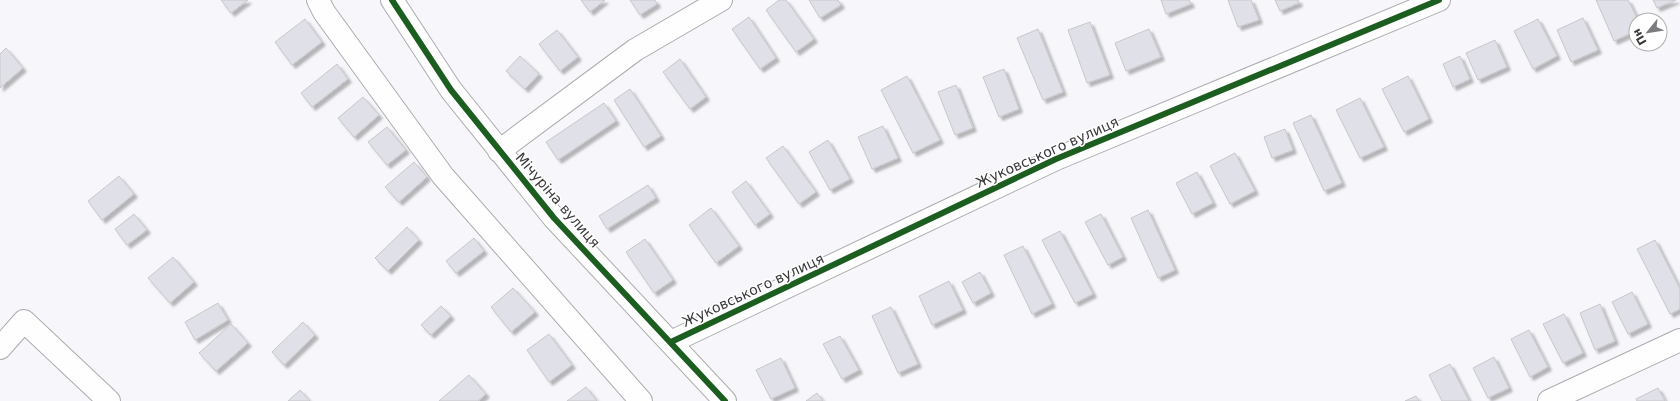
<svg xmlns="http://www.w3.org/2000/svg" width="1680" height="401" viewBox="0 0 1680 401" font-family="'DejaVu Sans',sans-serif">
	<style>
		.building { fill: #e0e0e8; stroke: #c7c7cb; filter: url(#shadow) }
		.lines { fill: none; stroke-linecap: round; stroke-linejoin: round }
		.street-casing { stroke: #acacaf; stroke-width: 24 }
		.street { stroke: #fefefe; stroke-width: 22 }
		.cycleway-casing { stroke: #fff; stroke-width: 8 }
		.cycleway { stroke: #1b5e20; stroke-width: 6 }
		.labels { text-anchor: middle; stroke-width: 3; stroke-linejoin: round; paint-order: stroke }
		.street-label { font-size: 14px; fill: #39393c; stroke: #fff }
	</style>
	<defs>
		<filter id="shadow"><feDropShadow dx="3.5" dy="3.5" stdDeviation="1" flood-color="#0004"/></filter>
	</defs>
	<rect width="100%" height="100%" fill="#f7f7fb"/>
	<!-- building -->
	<path class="building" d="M221,0H248L231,13Z
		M581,0H605L590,12Z
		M630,0H655L657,4L640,15Z
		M779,0H786L814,39L796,52L766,10Z
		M809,0H838L841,5L820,18Z
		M1161,0H1189L1191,4L1166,14Z
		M1228,0H1251L1259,20L1238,27Z
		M1275,0H1298L1299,3L1280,11Z
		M1596,0H1628L1638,20H1636V31L1614,41Z
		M1653,0H1676L1657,8Z
		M749,17L776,58L760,69L732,29Z
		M1583,18L1598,50L1571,62L1557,30Z
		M305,19L322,42L292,65L275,42Z
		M1538,19L1557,56L1533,69L1514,31Z
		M1090,22L1110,75L1087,83L1068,30Z
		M1038,29L1063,92L1043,100L1017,38Z
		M1149,29L1161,57L1126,71L1115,43Z
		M557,30L578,57L560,71L539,44Z
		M1495,40L1507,67L1478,80L1466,53Z
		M6,48L23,68L0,88V54Z
		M520,56L539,74L525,89L506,71Z
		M1460,56L1470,79L1453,87L1443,64Z
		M680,59L706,97L690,109L663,72Z
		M337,64L348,79L312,107L301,93Z
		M1004,69L1019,109L999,117L983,77Z
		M907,76L940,140L913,153L881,90Z
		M1408,76L1429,119L1404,132L1382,89Z
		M956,85L973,128L955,135L938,92Z
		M630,89L661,136L644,147L614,100Z
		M363,97L379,115L354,137L338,118Z
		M1360,98L1384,147L1360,158L1336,110Z
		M604,103L616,121L558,160L546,142Z
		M1311,115L1342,183L1324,191L1293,123Z
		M883,126L898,158L872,169L858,137Z
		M387,127L406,150L387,165L368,142Z
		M1285,129L1293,150L1272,158L1264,137Z
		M828,140L850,179L830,190L809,152Z
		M783,146L816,192L799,204L766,158Z
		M1235,153L1255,191L1230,204L1210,166Z
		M414,162L427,177L399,202L385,187Z
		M1197,172L1213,203L1192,214L1176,183Z
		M119,176L134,194L102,220L88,201Z
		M746,181L770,214L755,225L732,192Z
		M648,185L656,198L607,229L599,216Z
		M711,208L739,246L716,263L689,225Z
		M1148,210L1175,270L1158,278L1131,218Z
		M134,214L147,230L127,245L115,229Z
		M1101,214L1123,257L1108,265L1085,222Z
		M407,227L419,240L388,271L375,258Z
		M1060,231L1093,294L1075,303L1042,240Z
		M474,238L484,251L456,273L446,261Z
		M645,239L673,280L654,293L626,252Z
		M1655,240L1680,289V309L1670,314L1637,249Z
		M1023,246L1052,304L1032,314L1004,255Z
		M173,257L194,282L170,303L148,278Z
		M980,272L991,293L973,303L962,282Z
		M949,281L963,310L932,325L919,296Z
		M513,288L535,312L511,332L491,307Z
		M1632,292L1648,324L1628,334L1612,302Z
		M218,303L228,320L195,340L185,322Z
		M1600,304L1615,341L1595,350L1580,313Z
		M441,306L451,316L431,335L421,325Z
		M891,307L918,364L898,373L872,316Z
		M1564,314L1583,353L1563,363L1543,324Z
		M303,322L315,335L284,365L272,352Z
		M231,324L248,343L216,371L199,353Z
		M1529,330L1548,367L1530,377L1511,339Z
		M549,334L572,365L549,382L527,350Z
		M840,336L859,370L842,379L823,344Z
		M1494,357L1509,388L1488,398L1473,368Z
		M781,358L795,388L771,399L756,370Z
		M1450,364L1469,401H1442L1429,375Z
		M469,375L486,394L478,401H439Z
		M586,387L597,401H567Z
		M1658,388L1665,401H1637L1636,399Z
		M300,390L310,401H288Z
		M817,393L823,401H806Z
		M1416,396L1419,401H1405Z"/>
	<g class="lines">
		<!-- street casing -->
		<g class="street-casing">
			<path id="street" d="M318,0L324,12L443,176L641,401
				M392,0L451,90L554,218L725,401
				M499,151L635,50L721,0
				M671,342L1056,159L1439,0
				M0,348L24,321L109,401
				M1549,401L1680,340"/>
		</g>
		<!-- street -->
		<use href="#street" class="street"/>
		<!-- cycleway casing -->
		<g class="cycleway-casing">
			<path id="cycleway" d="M392,0L451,90L554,218L725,401
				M671,342L1056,159L1439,0"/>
		</g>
		<!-- cycleway -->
		<use href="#cycleway" class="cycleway"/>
	</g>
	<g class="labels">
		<!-- street labels -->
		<g class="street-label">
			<text transform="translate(1047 152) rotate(-24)" y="5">Жуковського вулиця</text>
			<text transform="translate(558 200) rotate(49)" y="5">Мічуріна вулиця</text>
			<text transform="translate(753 290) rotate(-25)" y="5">Жуковського вулиця</text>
		</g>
	</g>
	<!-- north arrow -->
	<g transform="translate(1648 32) rotate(240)"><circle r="19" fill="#ffffff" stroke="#b0b0b1"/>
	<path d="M0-3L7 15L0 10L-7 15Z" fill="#7c7c7f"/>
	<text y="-6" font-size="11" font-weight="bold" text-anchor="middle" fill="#39393c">Пн</text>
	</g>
</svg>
